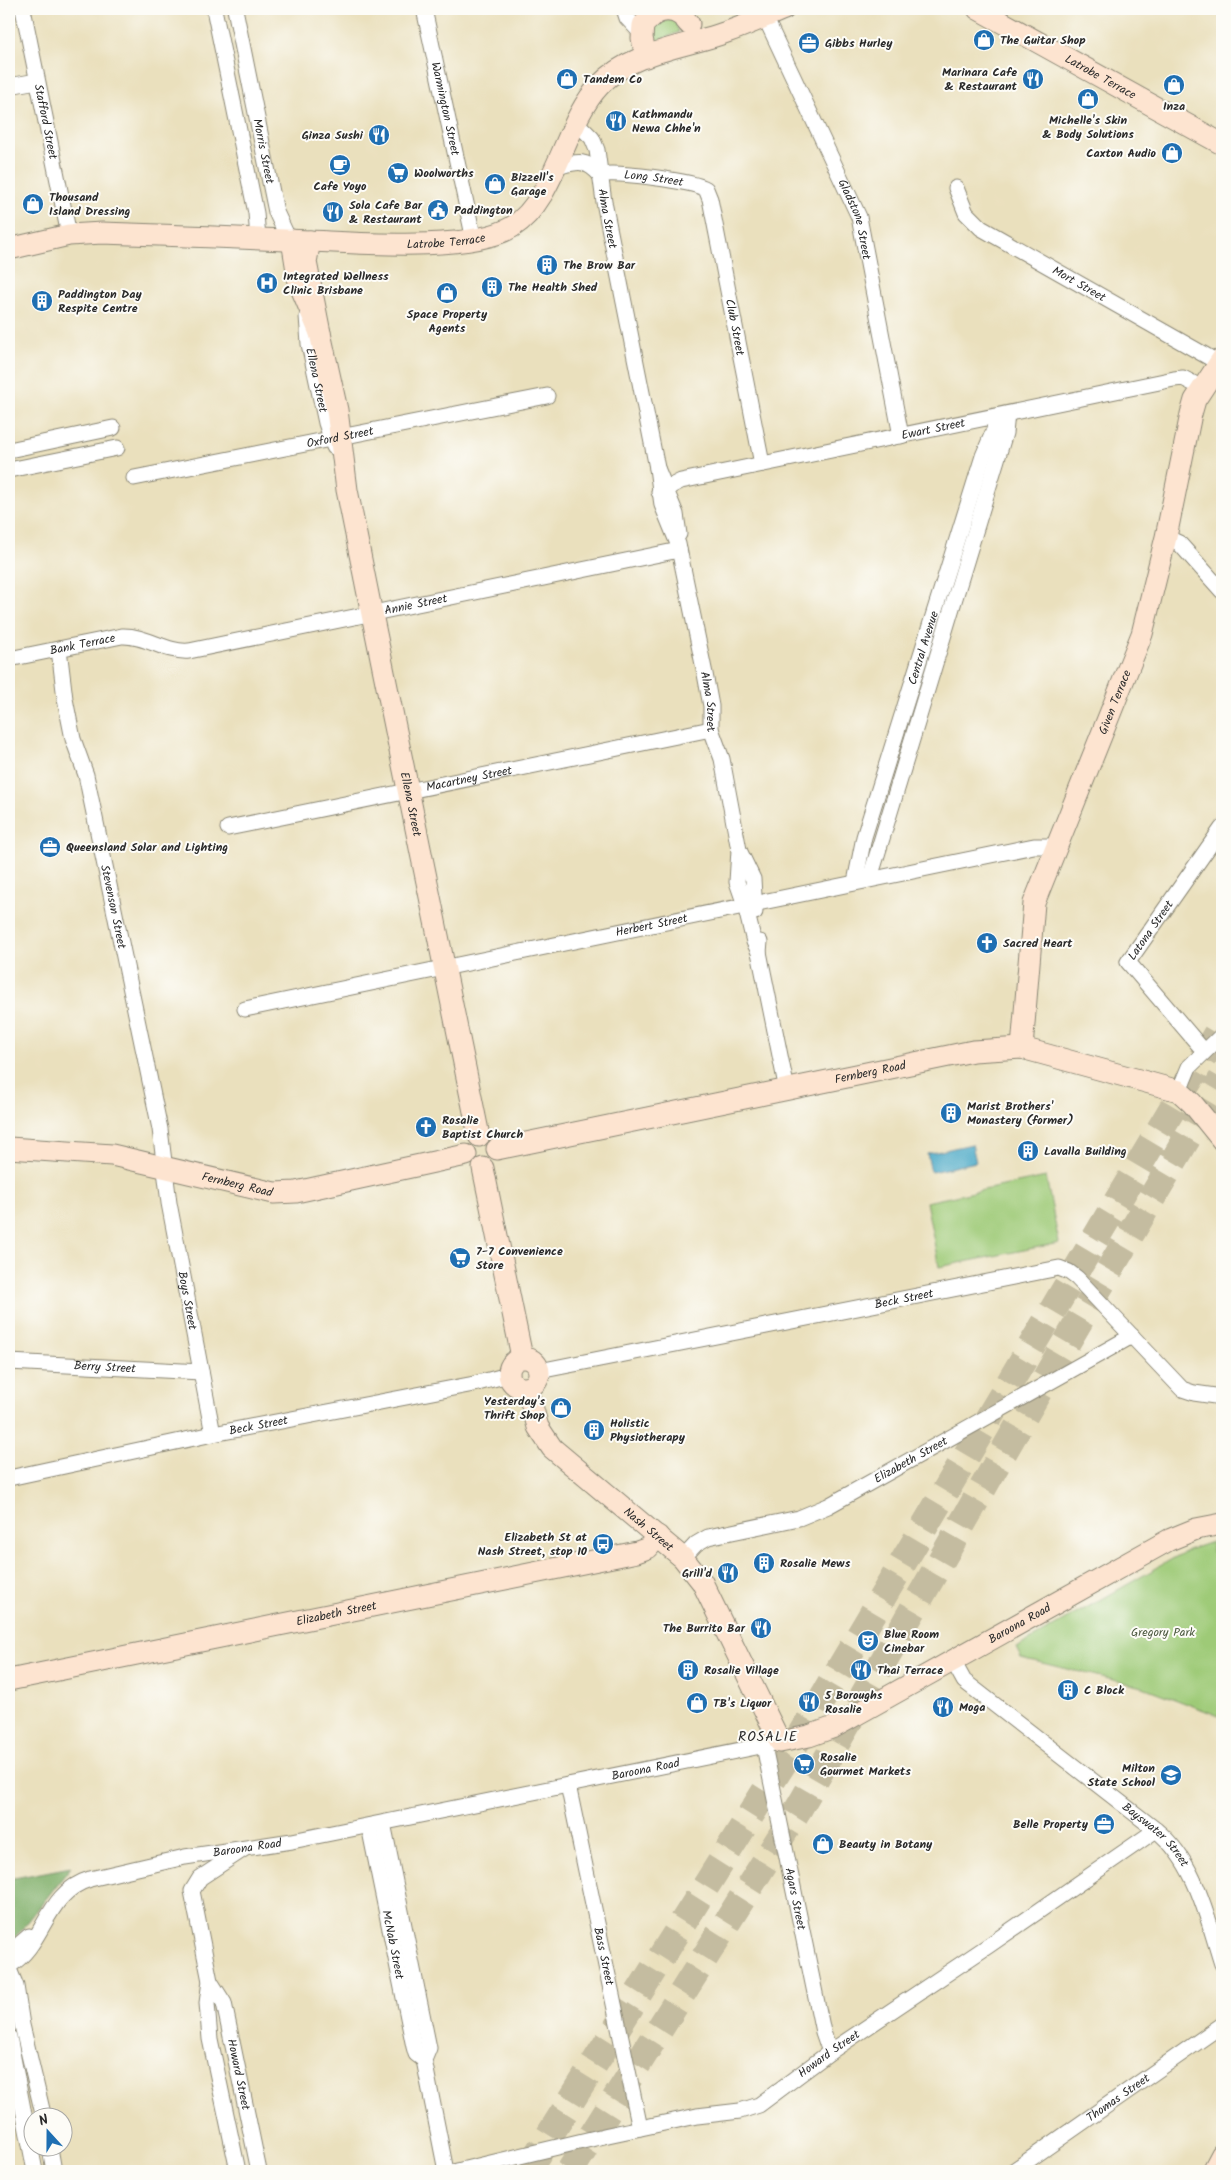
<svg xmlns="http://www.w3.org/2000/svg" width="1231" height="2180" viewBox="0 0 1231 2180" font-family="Kalam,sans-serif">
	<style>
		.green { fill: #9eca77; stroke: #647a51 }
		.forest { fill: #7eae68; stroke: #546c4a }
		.water { fill: #47a7c6; stroke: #396978 }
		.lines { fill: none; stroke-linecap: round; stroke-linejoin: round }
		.highway-tunnel { stroke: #c4bca0; stroke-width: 28; stroke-dasharray: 28 14; stroke-linecap: butt }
		.street-casing { stroke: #8a8674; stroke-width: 17 }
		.secondary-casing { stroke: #8a8674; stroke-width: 23 }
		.street { stroke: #fff; stroke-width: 15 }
		.secondary { stroke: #fde4d0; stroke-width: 21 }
		.labels { text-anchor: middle; stroke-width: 4; stroke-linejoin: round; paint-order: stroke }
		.poi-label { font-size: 12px; font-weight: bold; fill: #2b2b2b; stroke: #fdfcf7; text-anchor: start }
		.street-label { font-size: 12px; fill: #2b2b2b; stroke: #fdfcf7 }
		.park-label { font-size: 12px; fill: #4e5b42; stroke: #fdfcf7 }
		.neighbourhood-label { font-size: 14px; letter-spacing: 1px; fill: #2b2b2b; stroke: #fdfcf7 }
	</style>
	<rect width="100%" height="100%" fill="#fdfcf7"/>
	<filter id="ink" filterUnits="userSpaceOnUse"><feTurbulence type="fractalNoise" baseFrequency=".02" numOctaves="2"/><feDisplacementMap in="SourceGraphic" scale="10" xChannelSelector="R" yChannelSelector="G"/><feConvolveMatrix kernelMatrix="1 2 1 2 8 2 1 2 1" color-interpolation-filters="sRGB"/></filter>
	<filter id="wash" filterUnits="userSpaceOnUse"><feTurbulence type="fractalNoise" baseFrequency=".0096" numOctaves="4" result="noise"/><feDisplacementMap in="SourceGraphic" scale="20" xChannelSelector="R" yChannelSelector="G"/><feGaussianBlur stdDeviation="1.12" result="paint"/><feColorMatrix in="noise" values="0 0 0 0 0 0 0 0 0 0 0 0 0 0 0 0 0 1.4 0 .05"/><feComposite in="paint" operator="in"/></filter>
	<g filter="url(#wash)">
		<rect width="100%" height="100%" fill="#eae0bd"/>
		<!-- green -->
		<path class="green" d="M674,18L679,32L658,41L652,40V25Z
			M1046,1177L1059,1243L939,1267L926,1202Z
			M1212,1542V1552H1222V1717L1143,1687L1021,1658L1016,1648L1188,1550Z"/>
		<!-- forest -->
		<path class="forest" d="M71,1867L20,1932L9,1943V1879Z"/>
		<!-- water -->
		<path class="water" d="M972,1144L976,1162L931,1172L927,1154Z"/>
	</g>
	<g filter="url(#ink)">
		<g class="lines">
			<!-- highway-tunnel -->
			<path class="highway-tunnel" d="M527,2171L800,1736L1222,1025
				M570,2171L799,1808L1058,1357L1222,1079"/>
			<!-- street casing -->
			<g class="street-casing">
				<g id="street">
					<path id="s1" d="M23,9L69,235"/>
					<path d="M214,9L256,213L258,239"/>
					<path id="s2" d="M235,9L276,212L289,240"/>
					<path id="s3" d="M424,9L474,240"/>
					<path d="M624,9L627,18L642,34"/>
					<path id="s4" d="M765,17L859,217L901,436"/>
					<path d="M9,86L37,81"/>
					<path id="s5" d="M576,122L592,138L597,150L604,202L657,468L676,514L679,534"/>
					<path d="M553,168C574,163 584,156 600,175"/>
					<path id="s6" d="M600,175C615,171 693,181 706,189L710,199L762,464"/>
					<path id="s7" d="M956,188L966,213L981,228L1219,363"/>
					<path id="s8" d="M307,316L309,344L326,423L334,447"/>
					<path d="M9,450L113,428"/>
					<path id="s9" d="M657,468L662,505L678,544L705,674L711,706V729L722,759L739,850L737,882L745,905L754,942L759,952"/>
					<path d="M9,470L117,448"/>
					<path id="s10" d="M134,478L547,396"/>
					<path id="s11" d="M659,492L681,481L1174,379L1183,378L1202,388"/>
					<path d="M1166,537L1179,543L1222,591"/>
					<path id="s12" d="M59,649L65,699L73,739L86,775L160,1129L169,1203L213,1434"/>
					<path id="s13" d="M9,659L122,636C146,635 166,653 189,651L679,550"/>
					<path id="s14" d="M228,828L711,729"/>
					<path d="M739,850L753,879L755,912"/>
					<path d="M870,878L1005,433L1007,414"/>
					<path id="s15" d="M855,882L864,837L983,456L994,430L996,417"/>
					<path d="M760,942L759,952L787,1090"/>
					<path id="s16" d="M245,1009L1034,846H1058"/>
					<path id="s17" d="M1204,1051L1128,962L1222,828"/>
					<path d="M1179,1091L1189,1067L1222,1035"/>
					<path id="s18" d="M9,1362L201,1372"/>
					<path id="s19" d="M539,1371L1059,1268L1069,1272L1077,1278L1182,1389L1194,1393L1222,1397"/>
					<path id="s20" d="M9,1478L213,1434L474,1384L508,1375"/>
					<path id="s21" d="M683,1558L696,1544L708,1537L799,1518L828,1506L1132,1336"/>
					<path id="s22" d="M953,1661L964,1681L1156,1830C1196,1862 1207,1917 1222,1964"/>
					<path id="s23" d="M764,1746L823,2032L830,2052"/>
					<path id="s24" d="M568,1785L640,2128"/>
					<path d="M383,1823L429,2048L424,2060L446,2171"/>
					<path id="s25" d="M369,1826L414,2047L416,2054L424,2060"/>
					<path d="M9,1953L29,1936"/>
					<path id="s26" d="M9,1966C46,1944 44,1893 90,1879L185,1857L292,1841L780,1742"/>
					<path d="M9,1969L16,1986L22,2025L44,2118"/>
					<path id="s27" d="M210,1981L224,2003L259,2171"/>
					<path d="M9,2037L35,2171"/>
					<path d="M50,2148L54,2171"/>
					<path d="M238,2171L210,2039L207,2003L210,1981L192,1891L200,1878L244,1849"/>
					<path id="s28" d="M457,2171L608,2135L697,2116L740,2111L759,2105L830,2052L988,1946L1156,1830"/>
					<path id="s29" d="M1013,2171L1222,2025"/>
				</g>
			</g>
			<!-- secondary casing -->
			<g class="secondary-casing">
				<g id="secondary">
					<path id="s30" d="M978,9L1222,144"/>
					<path d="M655,14C668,7 681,12 689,24"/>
					<path d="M646,57L642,38L643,25L660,9"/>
					<path d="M292,240L299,283L320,333L306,262L310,241"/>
					<path id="s31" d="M9,249L69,235L102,233C171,235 241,238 310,241C359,243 472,252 512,227C556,200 564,122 600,85C630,53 678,48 718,35C741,28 762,18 784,9"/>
					<path id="s32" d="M320,333L337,410L347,490L372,614L479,1136"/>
					<path id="s33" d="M1022,1048L1034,903L1142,634L1166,537L1191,414L1195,400L1222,359"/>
					<path id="s34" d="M9,1148L112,1155L274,1193L296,1192L466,1155"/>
					<path id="s35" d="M497,1149L973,1051L1022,1048L1179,1091L1192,1103L1222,1140"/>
					<path d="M483,1168L522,1357"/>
					<circle cx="524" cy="1373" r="15"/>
					<path id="s36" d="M527,1388L538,1427L552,1448L683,1558L702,1582L780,1742L809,1736L834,1727L1169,1540L1196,1529L1222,1524"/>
					<path id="s37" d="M9,1680L637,1552L648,1548L658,1536"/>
					<path d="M1213,2171L1222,2154"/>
				</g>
			</g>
			<!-- street -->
			<use href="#street" class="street"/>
			<!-- secondary -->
			<use href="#secondary" class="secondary"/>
		</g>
	</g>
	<!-- icons -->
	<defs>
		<g id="shop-disc" transform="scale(1.125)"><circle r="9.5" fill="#1f6fb2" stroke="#fdfcf7"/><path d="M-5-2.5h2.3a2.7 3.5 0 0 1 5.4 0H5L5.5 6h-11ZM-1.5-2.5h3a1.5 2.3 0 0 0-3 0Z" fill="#fff"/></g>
		<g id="office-disc" transform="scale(1.125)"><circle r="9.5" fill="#1f6fb2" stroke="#fdfcf7"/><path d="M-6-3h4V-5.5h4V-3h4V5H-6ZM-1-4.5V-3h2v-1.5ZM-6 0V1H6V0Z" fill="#fff"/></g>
		<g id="restaurant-disc" transform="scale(1.125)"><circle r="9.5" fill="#1f6fb2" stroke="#fdfcf7"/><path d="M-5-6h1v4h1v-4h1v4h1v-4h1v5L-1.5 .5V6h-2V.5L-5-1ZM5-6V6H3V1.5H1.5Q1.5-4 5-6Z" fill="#fff"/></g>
		<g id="cafe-disc" transform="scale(1.125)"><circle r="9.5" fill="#1f6fb2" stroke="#fdfcf7"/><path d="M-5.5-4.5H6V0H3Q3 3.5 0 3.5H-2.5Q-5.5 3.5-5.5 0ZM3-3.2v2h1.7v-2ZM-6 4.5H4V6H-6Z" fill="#fff"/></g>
		<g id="supermarket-disc" transform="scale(1.125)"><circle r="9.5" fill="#1f6fb2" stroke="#fdfcf7"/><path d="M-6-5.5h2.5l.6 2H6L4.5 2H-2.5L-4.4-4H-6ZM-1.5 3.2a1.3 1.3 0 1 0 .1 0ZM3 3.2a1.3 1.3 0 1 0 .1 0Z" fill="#fff"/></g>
		<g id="civic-disc" transform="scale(1.125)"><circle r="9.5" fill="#1f6fb2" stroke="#fdfcf7"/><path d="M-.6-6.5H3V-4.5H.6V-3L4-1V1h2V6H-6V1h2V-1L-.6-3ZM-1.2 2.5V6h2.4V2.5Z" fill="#fff"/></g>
		<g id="building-disc" transform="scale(1.125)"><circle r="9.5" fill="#1f6fb2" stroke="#fdfcf7"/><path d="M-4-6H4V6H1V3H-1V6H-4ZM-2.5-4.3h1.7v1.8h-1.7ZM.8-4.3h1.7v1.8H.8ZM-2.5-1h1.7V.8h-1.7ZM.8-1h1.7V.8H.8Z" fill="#fff"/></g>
		<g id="hospital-disc" transform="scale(1.125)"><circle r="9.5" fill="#1f6fb2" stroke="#fdfcf7"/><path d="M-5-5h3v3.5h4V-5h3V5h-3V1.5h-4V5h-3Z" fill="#fff"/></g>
		<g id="church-disc" transform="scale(1.125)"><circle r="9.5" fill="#1f6fb2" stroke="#fdfcf7"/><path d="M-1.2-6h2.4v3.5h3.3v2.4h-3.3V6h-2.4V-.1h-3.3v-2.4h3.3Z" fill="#fff"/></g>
		<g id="bus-disc" transform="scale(1.125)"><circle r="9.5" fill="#1f6fb2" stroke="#fdfcf7"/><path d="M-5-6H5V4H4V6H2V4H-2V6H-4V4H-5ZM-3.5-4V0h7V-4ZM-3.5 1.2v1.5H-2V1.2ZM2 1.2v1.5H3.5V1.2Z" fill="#fff"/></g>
		<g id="theatre-disc" transform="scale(1.125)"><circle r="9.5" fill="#1f6fb2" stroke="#fdfcf7"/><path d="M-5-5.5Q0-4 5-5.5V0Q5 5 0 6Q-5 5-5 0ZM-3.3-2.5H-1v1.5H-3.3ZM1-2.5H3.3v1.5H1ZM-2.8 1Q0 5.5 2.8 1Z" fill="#fff"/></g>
		<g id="school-disc" transform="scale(1.125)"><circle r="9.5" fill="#1f6fb2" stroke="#fdfcf7"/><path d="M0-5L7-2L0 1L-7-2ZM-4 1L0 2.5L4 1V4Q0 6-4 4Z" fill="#fff"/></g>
	</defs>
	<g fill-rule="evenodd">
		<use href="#shop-disc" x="984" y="40"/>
		<use href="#office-disc" x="809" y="43"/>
		<use href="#shop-disc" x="567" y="79"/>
		<use href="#restaurant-disc" x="1033" y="79"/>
		<use href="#shop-disc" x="1174" y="85"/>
		<use href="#shop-disc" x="1088" y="99"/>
		<use href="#restaurant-disc" x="616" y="121"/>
		<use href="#restaurant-disc" x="379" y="135"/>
		<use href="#shop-disc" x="1172" y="153"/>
		<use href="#cafe-disc" x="340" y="165"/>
		<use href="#supermarket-disc" x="398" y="173"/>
		<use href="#shop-disc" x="495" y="184"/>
		<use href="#shop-disc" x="33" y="204"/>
		<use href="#civic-disc" x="438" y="210"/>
		<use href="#restaurant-disc" x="333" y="212"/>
		<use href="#building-disc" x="547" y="265"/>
		<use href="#hospital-disc" x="267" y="283"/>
		<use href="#building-disc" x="492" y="287"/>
		<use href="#shop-disc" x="447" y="293"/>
		<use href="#building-disc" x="42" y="301"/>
		<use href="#office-disc" x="50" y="847"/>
		<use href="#church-disc" x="987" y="943"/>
		<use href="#building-disc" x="951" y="1113"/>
		<use href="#church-disc" x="426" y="1127"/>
		<use href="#building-disc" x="1028" y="1151"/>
		<use href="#supermarket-disc" x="460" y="1258"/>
		<use href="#shop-disc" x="561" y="1408"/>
		<use href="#building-disc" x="594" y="1430"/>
		<use href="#bus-disc" x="603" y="1544"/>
		<use href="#building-disc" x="764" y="1563"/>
		<use href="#restaurant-disc" x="728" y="1573"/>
		<use href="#restaurant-disc" x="761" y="1628"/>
		<use href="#theatre-disc" x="868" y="1641"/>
		<use href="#building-disc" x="688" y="1670"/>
		<use href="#restaurant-disc" x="861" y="1670"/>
		<use href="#building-disc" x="1068" y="1690"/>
		<use href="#restaurant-disc" x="809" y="1702"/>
		<use href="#shop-disc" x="697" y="1703"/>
		<use href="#restaurant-disc" x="943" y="1707"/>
		<use href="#supermarket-disc" x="804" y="1764"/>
		<use href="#school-disc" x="1171" y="1775"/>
		<use href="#office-disc" x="1104" y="1824"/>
		<use href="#shop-disc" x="823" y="1844"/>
	</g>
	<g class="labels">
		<!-- poi labels -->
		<g class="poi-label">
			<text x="1000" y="44">The Guitar Shop</text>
			<text x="825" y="47">Gibbs Hurley</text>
			<text x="1017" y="76" text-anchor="end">Marinara Cafe<tspan x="1017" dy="14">&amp; Restaurant</tspan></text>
			<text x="583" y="83">Tandem Co</text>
			<text x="1174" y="110" text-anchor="middle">Inza</text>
			<text x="632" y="118">Kathmandu<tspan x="632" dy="14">Newa Chhe'n</tspan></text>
			<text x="1088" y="124" text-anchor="middle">Michelle's Skin<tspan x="1088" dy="14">&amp; Body Solutions</tspan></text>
			<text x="363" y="139" text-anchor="end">Ginza Sushi</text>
			<text x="1156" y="157" text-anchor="end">Caxton Audio</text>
			<text x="414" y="177">Woolworths</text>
			<text x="511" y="181">Bizzell's<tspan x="511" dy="14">Garage</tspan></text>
			<text x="340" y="190" text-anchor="middle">Cafe Yoyo</text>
			<text x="49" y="201">Thousand<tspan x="49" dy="14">Island Dressing</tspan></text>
			<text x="349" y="209">Sola Cafe Bar<tspan x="349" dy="14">&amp; Restaurant</tspan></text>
			<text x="454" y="214">Paddington</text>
			<text x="563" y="269">The Brow Bar</text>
			<text x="283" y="280">Integrated Wellness<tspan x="283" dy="14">Clinic Brisbane</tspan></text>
			<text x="508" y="291">The Health Shed</text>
			<text x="58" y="298">Paddington Day<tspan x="58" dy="14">Respite Centre</tspan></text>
			<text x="447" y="318" text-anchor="middle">Space Property<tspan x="447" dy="14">Agents</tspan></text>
			<text x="66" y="851">Queensland Solar and Lighting</text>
			<text x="1003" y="947">Sacred Heart</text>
			<text x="967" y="1110">Marist Brothers'<tspan x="967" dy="14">Monastery (former)</tspan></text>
			<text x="442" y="1124">Rosalie<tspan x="442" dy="14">Baptist Church</tspan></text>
			<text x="1044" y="1155">Lavalla Building</text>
			<text x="476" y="1255">7-7 Convenience<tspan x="476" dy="14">Store</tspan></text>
			<text x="545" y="1405" text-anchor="end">Yesterday's<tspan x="545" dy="14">Thrift Shop</tspan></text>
			<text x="610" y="1427">Holistic<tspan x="610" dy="14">Physiotherapy</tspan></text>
			<text x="587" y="1541" text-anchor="end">Elizabeth St at<tspan x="587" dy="14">Nash Street, stop 10</tspan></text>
			<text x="780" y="1567">Rosalie Mews</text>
			<text x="712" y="1577" text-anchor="end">Grill'd</text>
			<text x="745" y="1632" text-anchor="end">The Burrito Bar</text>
			<text x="884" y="1638">Blue Room<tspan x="884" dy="14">Cinebar</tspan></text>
			<text x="704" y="1674">Rosalie Village</text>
			<text x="877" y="1674">Thai Terrace</text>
			<text x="1084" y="1694">C Block</text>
			<text x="825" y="1699">5 Boroughs<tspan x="825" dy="14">Rosalie</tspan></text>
			<text x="713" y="1707">TB's Liquor</text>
			<text x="959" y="1711">Moga</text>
			<text x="820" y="1761">Rosalie<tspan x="820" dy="14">Gourmet Markets</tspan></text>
			<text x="1155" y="1772" text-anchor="end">Milton<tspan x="1155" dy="14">State School</tspan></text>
			<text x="1088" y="1828" text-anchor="end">Belle Property</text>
			<text x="839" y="1848">Beauty in Botany</text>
		</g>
		<!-- street labels -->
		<g class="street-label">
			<text dy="4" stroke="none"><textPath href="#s30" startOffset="140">Latrobe Terrace</textPath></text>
			<text dy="4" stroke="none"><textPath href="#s3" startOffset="102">Warmington Street</textPath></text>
			<text dy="4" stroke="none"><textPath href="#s1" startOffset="115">Stafford Street</textPath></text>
			<text dy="4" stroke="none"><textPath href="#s2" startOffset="145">Morris Street</textPath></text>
			<text dy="4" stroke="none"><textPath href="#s6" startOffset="54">Long Street</textPath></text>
			<text dy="4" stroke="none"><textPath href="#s5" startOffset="105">Alma Street</textPath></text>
			<text dy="4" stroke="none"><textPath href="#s4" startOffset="222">Gladstone Street</textPath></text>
			<text dy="4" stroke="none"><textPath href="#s31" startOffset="439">Latrobe Terrace</textPath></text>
			<text dy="4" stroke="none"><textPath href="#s7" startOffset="161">Mort Street</textPath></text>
			<text dy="4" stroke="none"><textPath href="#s6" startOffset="249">Club Street</textPath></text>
			<text dy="4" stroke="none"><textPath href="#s8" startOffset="65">Ellena Street</textPath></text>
			<text dy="4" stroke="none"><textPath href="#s11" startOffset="282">Ewart Street</textPath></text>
			<text dy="4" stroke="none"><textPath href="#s10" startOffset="210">Oxford Street</textPath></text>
			<text dy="4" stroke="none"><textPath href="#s13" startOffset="416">Annie Street</textPath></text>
			<text dy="4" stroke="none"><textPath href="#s13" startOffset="75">Bank Terrace</textPath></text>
			<text dy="4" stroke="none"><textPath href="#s15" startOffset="244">Central Avenue</textPath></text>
			<text dy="4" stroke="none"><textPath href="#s9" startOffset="240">Alma Street</textPath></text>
			<text dy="4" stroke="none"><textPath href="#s33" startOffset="362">Given Terrace</textPath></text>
			<text dy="4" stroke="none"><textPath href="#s14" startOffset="246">Macartney Street</textPath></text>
			<text dy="4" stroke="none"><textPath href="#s32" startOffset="480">Ellena Street</textPath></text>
			<text dy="4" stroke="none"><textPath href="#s12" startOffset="264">Stevenson Street</textPath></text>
			<text dy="4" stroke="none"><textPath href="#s16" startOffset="415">Herbert Street</textPath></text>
			<text dy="4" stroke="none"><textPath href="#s17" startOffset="156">Latona Street</textPath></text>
			<text dy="4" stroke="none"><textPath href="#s35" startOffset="381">Fernberg Road</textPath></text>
			<text dy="4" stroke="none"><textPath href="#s34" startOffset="232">Fernberg Road</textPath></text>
			<text dy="4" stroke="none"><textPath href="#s19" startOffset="372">Beck Street</textPath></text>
			<text dy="4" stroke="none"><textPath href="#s12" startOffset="665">Boys Street</textPath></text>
			<text dy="4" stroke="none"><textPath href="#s18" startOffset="96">Berry Street</textPath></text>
			<text dy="4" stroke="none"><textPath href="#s20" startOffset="255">Beck Street</textPath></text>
			<text dy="4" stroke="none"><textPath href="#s21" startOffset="252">Elizabeth Street</textPath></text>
			<text dy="4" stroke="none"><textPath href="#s36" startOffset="192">Nash Street</textPath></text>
			<text dy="4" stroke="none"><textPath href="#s37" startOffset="334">Elizabeth Street</textPath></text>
			<text dy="4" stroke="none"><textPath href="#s36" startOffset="714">Baroona Road</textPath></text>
			<text dy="4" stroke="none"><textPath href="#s26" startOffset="688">Baroona Road</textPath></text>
			<text dy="4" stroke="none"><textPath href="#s22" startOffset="269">Bayswater Street</textPath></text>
			<text dy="4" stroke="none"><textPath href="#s26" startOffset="282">Baroona Road</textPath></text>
			<text dy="4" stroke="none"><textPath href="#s23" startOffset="156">Agars Street</textPath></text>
			<text dy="4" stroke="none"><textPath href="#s25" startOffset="121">McNab Street</textPath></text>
			<text dy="4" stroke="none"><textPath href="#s24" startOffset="175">Bass Street</textPath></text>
			<text dy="4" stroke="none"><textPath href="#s28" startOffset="396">Howard Street</textPath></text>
			<text dy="4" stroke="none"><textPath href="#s27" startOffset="99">Howard Street</textPath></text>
			<text dy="4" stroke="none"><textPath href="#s29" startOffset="128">Thomas Street</textPath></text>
		</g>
		<!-- park labels -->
		<g class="park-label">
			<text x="1163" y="1636">Gregory Park</text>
		</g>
		<!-- neighbourhood labels -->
		<g class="neighbourhood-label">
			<text x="768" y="1741">ROSALIE</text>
		</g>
	</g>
	<!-- margin -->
	<rect width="1231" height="2180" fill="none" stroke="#fdfcf7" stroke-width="30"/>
	<!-- north arrow -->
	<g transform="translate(48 2132) rotate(339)"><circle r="24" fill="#fdfcf7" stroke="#a9a8a5"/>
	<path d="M0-4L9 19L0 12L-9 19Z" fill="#1f6fb2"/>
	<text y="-8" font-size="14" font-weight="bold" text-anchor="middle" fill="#2b2b2b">N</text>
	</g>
</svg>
